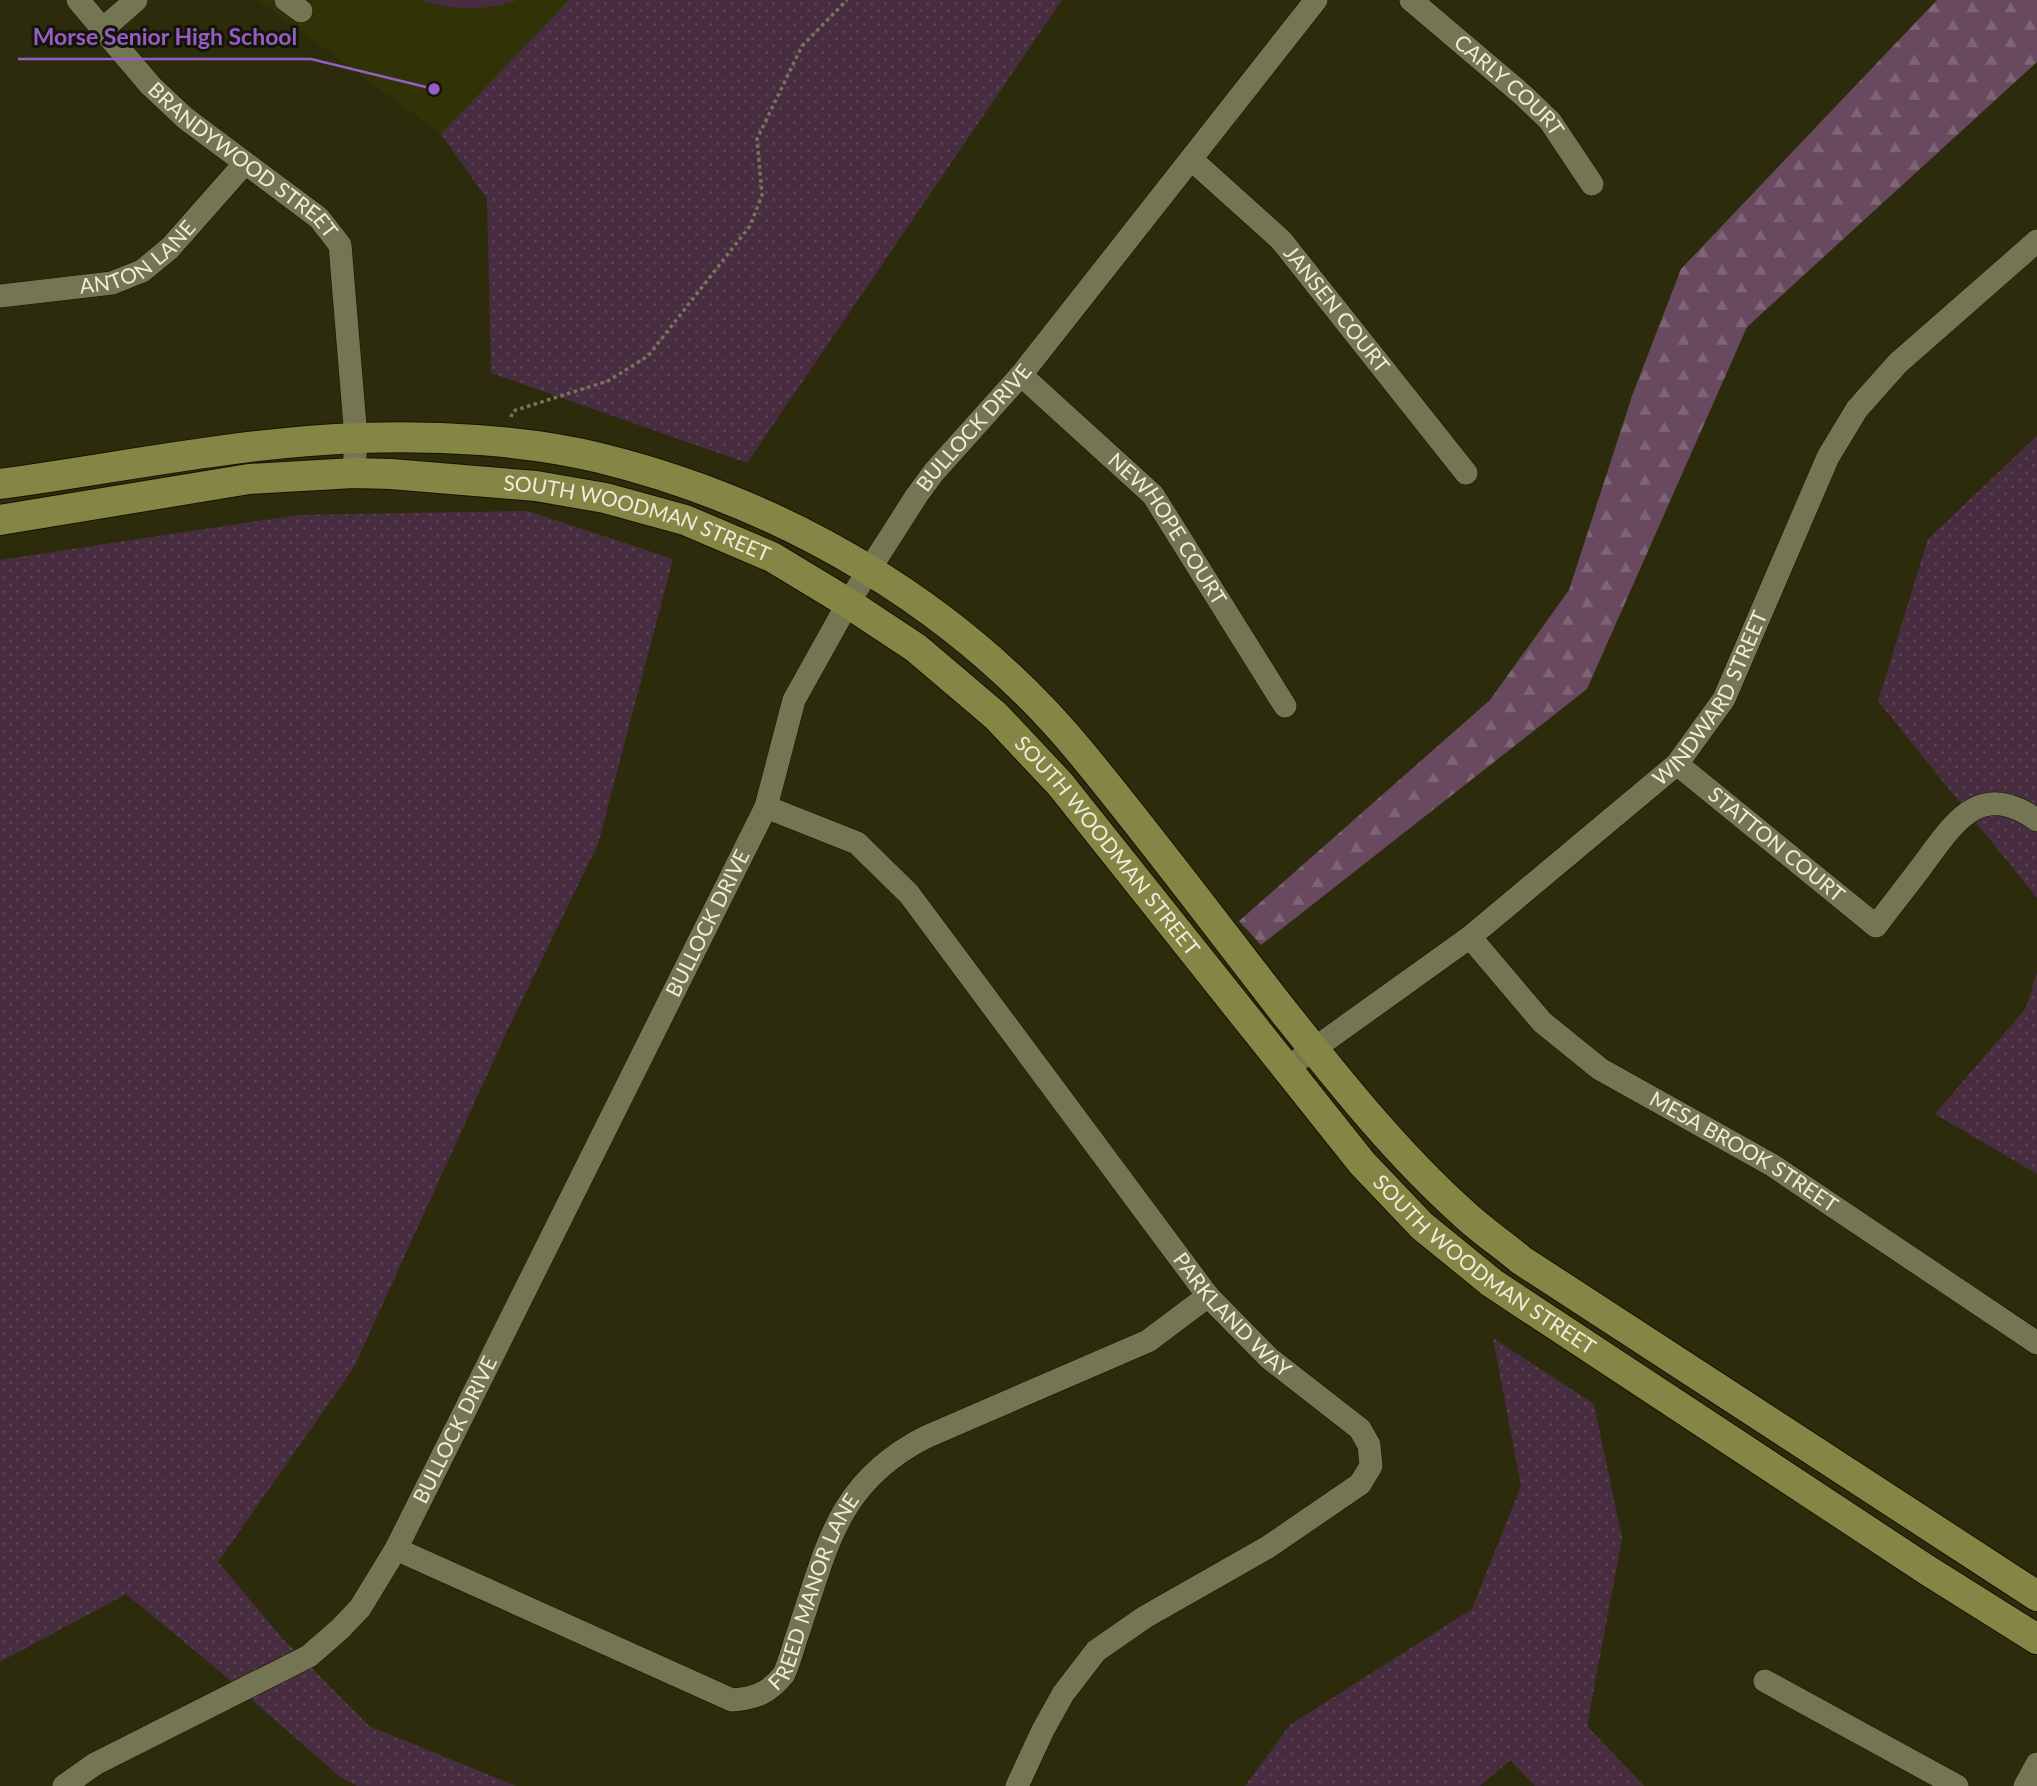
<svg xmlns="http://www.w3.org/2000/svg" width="2037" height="1786" viewBox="0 0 2037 1786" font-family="Lato,sans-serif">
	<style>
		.built { fill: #323207 }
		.green { fill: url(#green-dots) }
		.forest { fill: url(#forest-firs) }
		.pitch { fill: #482d41 }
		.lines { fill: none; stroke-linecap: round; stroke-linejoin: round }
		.minor-casing { stroke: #151400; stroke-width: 24 }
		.major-casing { stroke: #151400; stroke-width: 32 }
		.path { stroke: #76765b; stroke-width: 3.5; stroke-dasharray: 3.5 3.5; stroke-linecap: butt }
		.minor { stroke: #747553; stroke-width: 23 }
		.major { stroke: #858546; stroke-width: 30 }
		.labels { text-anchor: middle; stroke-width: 6; stroke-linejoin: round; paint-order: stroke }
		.street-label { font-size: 21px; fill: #ecedda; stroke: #141407 }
		.leader { fill: none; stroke: #975cc6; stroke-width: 2.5 }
		.callout-dot { fill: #975cc6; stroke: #141407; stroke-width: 2.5 }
		.callout-label { font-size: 23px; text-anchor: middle; font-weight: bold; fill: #975cc6; stroke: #141407; stroke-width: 6; stroke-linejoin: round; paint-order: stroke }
	</style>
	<defs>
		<pattern id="green-dots" width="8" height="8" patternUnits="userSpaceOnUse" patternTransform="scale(1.75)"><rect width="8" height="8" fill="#482d41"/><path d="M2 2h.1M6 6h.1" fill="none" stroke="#5a4253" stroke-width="1.8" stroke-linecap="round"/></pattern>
		<pattern id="forest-firs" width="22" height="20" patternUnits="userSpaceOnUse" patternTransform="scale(1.75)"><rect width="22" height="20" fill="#68495f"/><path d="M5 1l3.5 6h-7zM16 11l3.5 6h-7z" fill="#7e6475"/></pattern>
	</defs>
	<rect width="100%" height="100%" fill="#2c2c0c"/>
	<!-- built -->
	<path class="built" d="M258,0H577L538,43L441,134Z"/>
	<!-- green -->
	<path class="green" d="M569,0H1062L747,463L491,373L487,199L441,134Z
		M2037,436V898L1878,701L1928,539Z
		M528,511L673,559L598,844L507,1031L354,1367L218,1562L283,1639L369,1726L516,1786H357L340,1777L210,1663L126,1594L0,1662V560L298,515Z
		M2037,972V1174L1935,1114L2026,1008Z
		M1493,1338L1594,1404L1622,1538L1587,1726L1644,1786H1535L1510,1760L1480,1786H1245L1290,1725L1472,1609L1521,1486Z"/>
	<!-- forest -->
	<path class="forest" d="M1937,0H2037V62L1747,327L1587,689L1261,945L1239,921L1490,700L1569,590L1632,396L1681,269Z"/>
	<!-- pitch -->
	<path class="pitch" d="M421,0H518C485,11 454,11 421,0Z"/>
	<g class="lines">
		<!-- minor casing -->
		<g class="minor-casing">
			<g id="minor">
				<path id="s1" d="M78,0L150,85L185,118L319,218L340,245L356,438L354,473"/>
				<path d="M286,0L301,11"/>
				<path id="s2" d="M1411,0L1524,96L1550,121L1592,184"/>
				<path d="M103,29L136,0"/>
				<path id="s3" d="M1191,159L1281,240L1466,473"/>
				<path id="s4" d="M0,296L112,283L142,271L170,248L245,163"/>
				<path id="s5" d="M1021,375L1153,495L1285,706"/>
				<path id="s6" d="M1677,764L1876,926C1891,906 1907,886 1922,866C1954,823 1979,779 2037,820"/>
				<path id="s7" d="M766,807L857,843L909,894L1208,1296L1269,1358L1360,1429L1369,1445L1371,1466L1360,1484L1268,1547L1145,1617L1096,1651L1063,1694L1043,1730L1017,1786"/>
				<path id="s8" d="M1470,937L1542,1022L1600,1069L1772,1165L2037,1343"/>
				<path id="s9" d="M1286,1069L1470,937L1677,764L1724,699L1828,457L1857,409L1898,363L2037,241"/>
				<path id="s10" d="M396,1549L732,1700C755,1699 770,1692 784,1674C790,1661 793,1647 798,1633C827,1547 837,1482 926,1437L1148,1341L1208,1296"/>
				<path d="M1765,1681L1957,1786"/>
				<path id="s11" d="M64,1786L95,1764L309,1656L340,1629L360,1608L396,1549L766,807L794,700L848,603L917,495L934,472L1021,375L1316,0"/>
				<path d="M2025,1786L2037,1764"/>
			</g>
		</g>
		<!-- major casing -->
		<g class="major-casing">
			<g id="major">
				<path d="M0,484C119,468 240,442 360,438C435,435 527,440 600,458C786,504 961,606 1083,755C1152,839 1217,926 1284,1012C1340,1082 1396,1153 1463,1213C1481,1230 1502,1244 1521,1260L2037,1596"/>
				<path id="s12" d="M0,520L249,479L354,473L391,474L536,486L605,498L685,520L772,557L848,603L916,648L996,716L1060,784L1362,1163L1422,1226L1492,1283L1927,1570L2037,1639"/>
			</g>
		</g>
		<!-- path -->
		<path class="path" d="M511,417L513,411L608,381L648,356L750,226L762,195L757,139L802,46L847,0"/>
		<!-- minor -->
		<use href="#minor" class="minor"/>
		<!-- major -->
		<use href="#major" class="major"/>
	</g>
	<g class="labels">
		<!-- street labels -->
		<g class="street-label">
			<text dy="7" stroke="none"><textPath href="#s2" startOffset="130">CARLY COURT</textPath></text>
			<text dy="7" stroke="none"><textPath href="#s1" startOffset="231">BRANDYWOOD STREET</textPath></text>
			<text dy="7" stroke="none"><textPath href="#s4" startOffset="147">ANTON LANE</textPath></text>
			<text dy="7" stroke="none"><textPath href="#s3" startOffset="210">JANSEN COURT</textPath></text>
			<text dy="7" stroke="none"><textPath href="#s11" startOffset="1684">BULLOCK DRIVE</textPath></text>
			<text dy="7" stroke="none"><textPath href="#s12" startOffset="646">SOUTH WOODMAN STREET</textPath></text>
			<text dy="7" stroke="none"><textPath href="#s5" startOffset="214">NEWHOPE COURT</textPath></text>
			<text dy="7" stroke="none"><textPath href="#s9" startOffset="570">WINDWARD STREET</textPath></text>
			<text dy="7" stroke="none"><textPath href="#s6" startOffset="128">STATTON COURT</textPath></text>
			<text dy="7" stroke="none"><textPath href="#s12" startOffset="1234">SOUTH WOODMAN STREET</textPath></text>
			<text dy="7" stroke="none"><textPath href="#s11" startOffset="1116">BULLOCK DRIVE</textPath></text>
			<text dy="7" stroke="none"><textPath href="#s8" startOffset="352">MESA BROOK STREET</textPath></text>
			<text dy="7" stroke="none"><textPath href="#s12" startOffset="1801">SOUTH WOODMAN STREET</textPath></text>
			<text dy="7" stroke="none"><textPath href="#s7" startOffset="702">PARKLAND WAY</textPath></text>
			<text dy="7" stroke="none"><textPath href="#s11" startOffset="550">BULLOCK DRIVE</textPath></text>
			<text dy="7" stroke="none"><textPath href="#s10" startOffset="516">FREED MANOR LANE</textPath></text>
		</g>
	</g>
	<!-- callouts -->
	<path class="leader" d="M434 89L311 59H18"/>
	<circle class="callout-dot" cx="434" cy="89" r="7"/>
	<g class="callout-label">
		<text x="165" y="45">Morse Senior High School</text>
	</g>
</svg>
